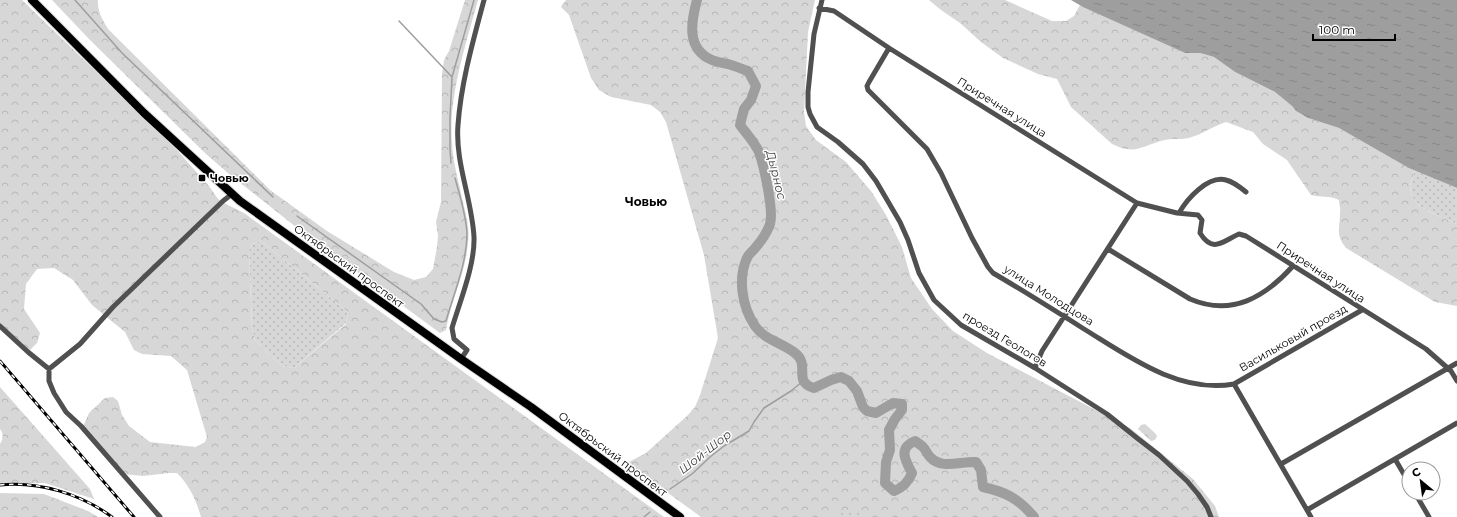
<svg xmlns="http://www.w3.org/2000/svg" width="1457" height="517" viewBox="0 0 1457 517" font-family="Montserrat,sans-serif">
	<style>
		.grass { fill: url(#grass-dots) }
		.forest { fill: url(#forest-crowns); fill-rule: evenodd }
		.water { fill: url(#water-ripples) }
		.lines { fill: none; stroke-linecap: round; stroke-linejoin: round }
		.stream { stroke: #9e9e9e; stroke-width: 1.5 }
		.river { stroke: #9e9e9e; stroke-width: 10 }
		.primary-casing { stroke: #dbdbdb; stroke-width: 10 }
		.minor { stroke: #505050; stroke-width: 5 }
		.primary { stroke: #000; stroke-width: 8 }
		.rail-casing { stroke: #000; stroke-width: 3 }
		.rail { stroke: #fff; stroke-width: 1.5; stroke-dasharray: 4.5; stroke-linecap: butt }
		.poi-dot { fill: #000; stroke: #fff; stroke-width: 1.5 }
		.labels { text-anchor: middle; stroke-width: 3; stroke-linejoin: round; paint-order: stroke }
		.street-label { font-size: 11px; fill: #000; stroke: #fff }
		.poi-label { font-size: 11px; font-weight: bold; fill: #000; stroke: #fff; text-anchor: start }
		.water-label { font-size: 12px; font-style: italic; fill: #3f3f3f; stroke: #fff }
		.neighbourhood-label { font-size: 12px; font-weight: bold; fill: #000; stroke: #fff }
	</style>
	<defs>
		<pattern id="grass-dots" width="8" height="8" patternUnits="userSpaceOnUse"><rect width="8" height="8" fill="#d7d7d7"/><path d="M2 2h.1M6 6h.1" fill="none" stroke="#b7b7b7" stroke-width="1.8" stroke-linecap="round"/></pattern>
		<pattern id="forest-crowns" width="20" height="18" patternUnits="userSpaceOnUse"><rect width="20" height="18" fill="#d7d7d7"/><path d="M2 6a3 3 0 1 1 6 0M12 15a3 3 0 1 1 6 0" fill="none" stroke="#b7b7b7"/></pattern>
		<pattern id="water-ripples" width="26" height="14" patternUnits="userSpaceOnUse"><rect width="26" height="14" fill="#9e9e9e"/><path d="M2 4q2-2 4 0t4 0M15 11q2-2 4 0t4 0" fill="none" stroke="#868686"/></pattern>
	</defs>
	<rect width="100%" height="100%" fill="#fff"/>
	<!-- grass -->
	<path class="grass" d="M1415,170L1457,188V224C1440,215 1405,208 1411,182C1412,178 1414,174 1415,170Z
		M261,241L348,312L346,323L294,368L282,366L255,340L252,329L249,251L252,244Z
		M860,510L870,517H826L840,511Z"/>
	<!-- forest -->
	<path class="forest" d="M0,0H22L175,148L209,186L218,199L226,204L244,213L664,517H201C196,500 190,486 177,473H169L143,476L124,474L82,429L89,413L105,398L113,397L118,401L122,415L129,426L150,442L196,447L205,442L207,437L187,370L171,356L142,354L134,350L125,332L92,305L73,280L54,268L37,269L26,284L24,309L40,333L37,343L29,351L0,323ZM261,241L348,312L346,324L294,368L282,366L255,340L252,329L249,251L252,244Z
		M52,0H98C97,11 103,21 109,30L270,190L327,231L394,272L414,280L426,277L433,269L437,247L438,236L436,222L441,202L442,74L444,60L449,51L465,0H478C466,44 448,97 452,143C453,163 459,183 463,202C466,215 470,229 468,242C466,272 451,300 446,330L440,333L296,227L229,174L206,154L90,40Z
		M566,0H815L808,32L804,112L806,126L816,140L846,162L871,191L886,215L902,247L911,278L932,309L953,331L987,353L1130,428L1193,479L1215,506L1219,517H867L859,511L841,513L829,517H701L627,463L646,453L688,415L695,407L700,395L718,338L704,255L666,122L660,112L651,105L611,97L599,90L591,78L569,15L561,7Z
		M929,0H1005L1052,21H1066L1074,16L1080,5L1185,53H1200L1214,57L1235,72L1275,92L1292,106L1296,111L1308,118L1339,128L1415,170C1414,174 1412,178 1411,182C1405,208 1440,215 1457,224V306L1435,302L1346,248C1335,234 1340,229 1340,213C1341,209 1339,204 1339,200C1329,195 1321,198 1311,195L1287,160L1263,144L1253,132L1226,122C1213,126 1203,134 1189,138C1181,140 1172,138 1165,140C1142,145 1136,156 1112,144L1071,107L1057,79L1038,74L1003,58L981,42L960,23L941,10Z
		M0,387L90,489L94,499L45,483L0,484V444C3,439 4,434 0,429Z
		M1145,424L1155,433L1157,436L1155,440L1151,441L1138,429L1141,425Z
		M0,493L44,494L88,511L98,517H0Z"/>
	<!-- water -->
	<path class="water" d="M1071,0H1457V188L1409,168L1339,128L1308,118L1296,111L1292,106L1275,92L1235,72L1214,57L1200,53H1185L1083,7Z"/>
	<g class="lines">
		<!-- stream -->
		<path class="stream" d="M75,0L122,53L273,197
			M399,21L452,77
			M451,163L450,149V117L452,77L474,0
			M297,216L421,304L434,319L442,322L446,321C454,293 467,263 467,233C466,215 460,196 455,178
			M670,489L692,474L710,457L724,446L749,431L754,422L764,408L791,391L803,381
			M644,517L650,512"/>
		<!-- river -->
		<path class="river" d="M697,0C691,22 686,49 712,60C717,62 723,63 728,64C735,66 742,69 748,71L756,86L751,100L744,109L740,125C746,133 755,143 759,152C764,166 774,211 770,224C767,233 762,240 756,247C754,250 750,253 748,256C737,277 742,307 755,326C765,340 782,343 795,353C811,365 792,382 814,388L831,380L841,377L849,381L857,391L863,407L867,411L876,413L893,403L902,404V410L895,419L889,430L890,450L886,462L885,483L894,491C902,488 909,481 912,473C905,460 898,448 915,441C918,443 921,445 923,447C926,450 927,454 930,457C942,470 960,461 976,462L981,470L983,487C1006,492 1019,499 1034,517"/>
		<!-- primary casing -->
		<g class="primary-casing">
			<path id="primary" d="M32,0L144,113L240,201L461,359L531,407L680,517"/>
		</g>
		<!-- minor -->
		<path class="minor" d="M822,0L814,34L808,92V107L810,114L817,127L838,142L863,164L876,181L900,222L908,240L919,273L934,300L961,325L1035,368L1107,414L1137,438L1159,455L1187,481L1198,494L1207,507L1211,517
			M819,8L834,11L889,48L1137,203L1177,213L1198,215L1202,220L1200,233C1213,254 1223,241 1239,234L1246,236L1426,349L1451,371L1457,381
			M889,48L869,82L867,86L868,90L927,149L941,173L972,238L988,267L993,273C1024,291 1054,310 1084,329C1128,356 1179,394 1234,384L1362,310
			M1179,213C1187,199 1208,175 1226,180C1234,182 1240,187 1246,192
			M1108,249L1190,299C1232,317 1265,297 1293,266
			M0,326L28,352L49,369L80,344L113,307L223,201L232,194
			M461,359L467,350L454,339L452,328C460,301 475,265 474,237C472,199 455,163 458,125C461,83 473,41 484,0
			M1035,368L1042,351L1137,203
			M49,369V381L54,393L66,412L81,426L160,517
			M1234,384L1311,517
			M1395,459L1409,483
			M1281,464L1457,363
			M1415,493L1429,517
			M1307,510L1457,423"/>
		<!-- primary -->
		<use href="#primary" class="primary"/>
		<!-- rail casing -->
		<g class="rail-casing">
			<path id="rail" d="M0,361L134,517
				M0,485C39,481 81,494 112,517"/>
		</g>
		<!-- rail -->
		<use href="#rail" class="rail"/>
	</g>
	<!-- markers -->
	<rect class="poi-dot" x="198" y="174" width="8" height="8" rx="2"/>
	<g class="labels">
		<!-- street labels -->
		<g class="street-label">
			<text transform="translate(1002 107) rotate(32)" y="4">Приречная улица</text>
			<text transform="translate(349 266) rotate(36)" y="4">Октябрьский проспект</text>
			<text transform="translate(1321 272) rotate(33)" y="4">Приречная улица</text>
			<text transform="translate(1049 295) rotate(32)" y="4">улица Молодцова</text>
			<text transform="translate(1293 338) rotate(-30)" y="4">Васильковый проезд</text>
			<text transform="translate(1005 339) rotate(31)" y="4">проезд Геологов</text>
			<text transform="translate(613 454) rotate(37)" y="4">Октябрьский проспект</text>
		</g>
		<!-- poi labels -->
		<g class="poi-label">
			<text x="210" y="182">Човью</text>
		</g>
		<!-- water labels -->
		<g class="water-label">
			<text transform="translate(776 175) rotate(76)" y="4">Дырнос</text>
			<text transform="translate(705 452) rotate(-38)" y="4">Шой-Шор</text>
		</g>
		<!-- neighbourhood labels -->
		<g class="neighbourhood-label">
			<text x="646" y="206">Човью</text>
		</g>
	</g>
	<!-- north arrow -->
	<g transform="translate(1421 481) rotate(331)"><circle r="19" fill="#ffffff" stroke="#999999"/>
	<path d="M0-3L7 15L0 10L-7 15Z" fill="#000000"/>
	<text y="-6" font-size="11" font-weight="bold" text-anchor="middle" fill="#000000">С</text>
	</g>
	<!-- scale -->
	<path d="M1313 34v6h82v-6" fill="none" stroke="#000000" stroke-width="2"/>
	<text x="1319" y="34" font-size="12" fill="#000000" stroke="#ffffff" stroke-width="3" paint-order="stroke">100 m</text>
</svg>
